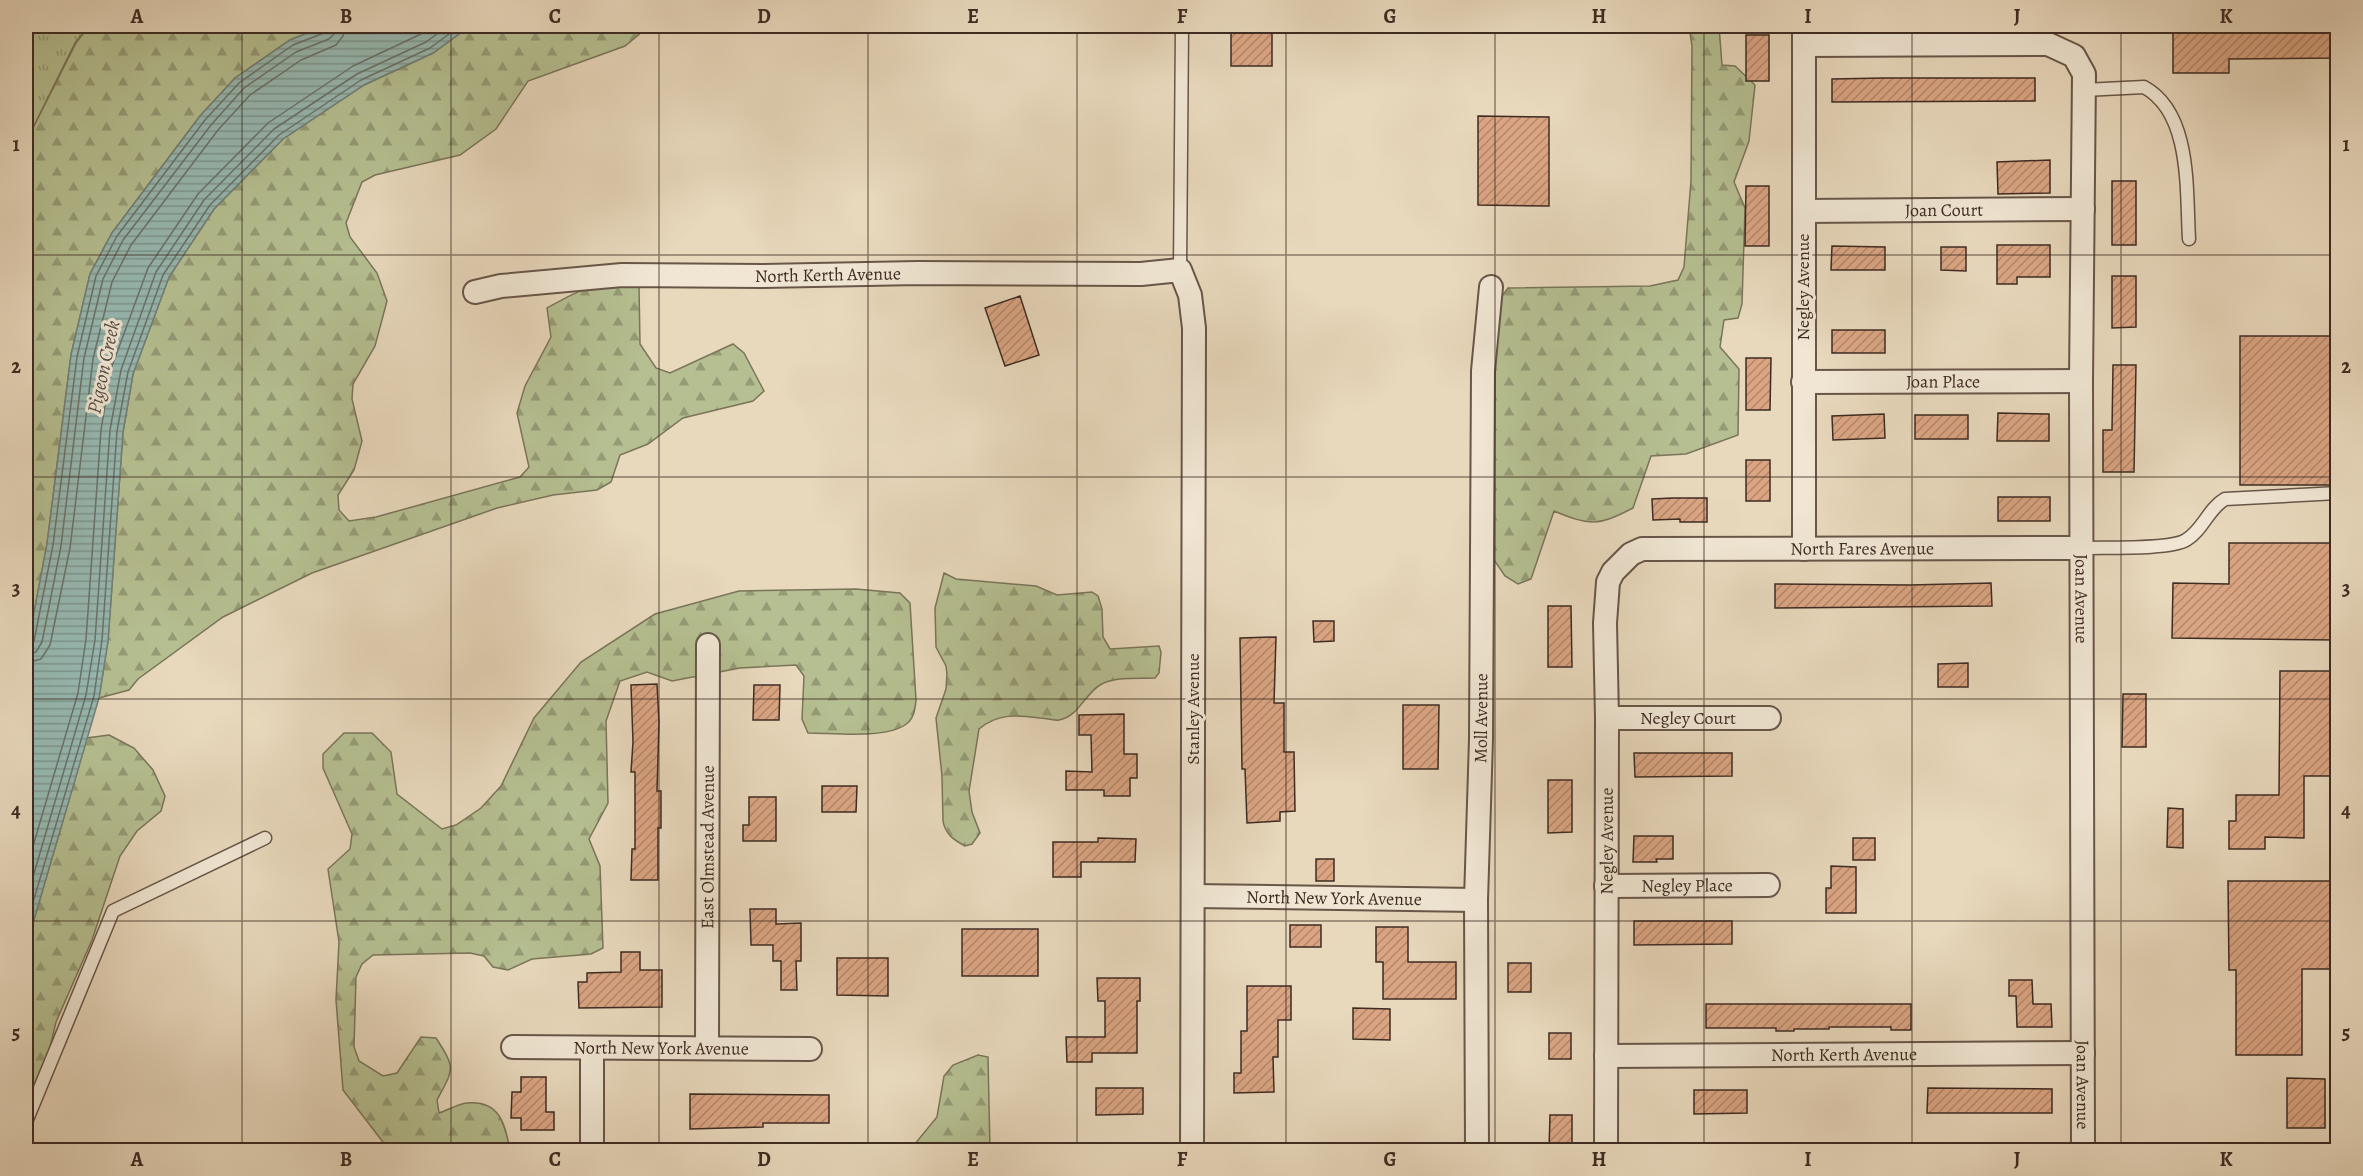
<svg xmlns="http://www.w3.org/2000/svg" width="2363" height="1176" viewBox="0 0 2363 1176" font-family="Alegreya,serif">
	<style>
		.grass { fill: url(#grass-tufts); stroke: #7a755a; stroke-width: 1.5 }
		.forest { fill: url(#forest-firs); stroke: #7a755a; stroke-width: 1.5 }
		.water { fill: url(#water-rules); stroke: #738079; stroke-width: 1.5 }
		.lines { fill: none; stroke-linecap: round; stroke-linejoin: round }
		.shore { stroke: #6a726a; stroke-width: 1.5 }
		.building { fill: url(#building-hatch); stroke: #3e2b23; stroke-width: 1.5 }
		.service-casing { stroke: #685649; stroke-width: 15 }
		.minor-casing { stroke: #685649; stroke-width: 26 }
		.service { stroke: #f0e6d3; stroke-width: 12 }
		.minor { stroke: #f0e6d3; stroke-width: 22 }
		.grid { fill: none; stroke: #3e2b23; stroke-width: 1.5; stroke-opacity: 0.55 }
		.labels { text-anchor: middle; stroke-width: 6; stroke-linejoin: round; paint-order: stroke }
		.street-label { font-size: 18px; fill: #3e2b23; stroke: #f0e6d3 }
		.water-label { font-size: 20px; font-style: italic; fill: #544e47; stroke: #f0e6d3 }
		.neatline { fill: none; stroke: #3e2b23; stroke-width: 2 }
		.grid-label { font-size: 20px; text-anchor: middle; font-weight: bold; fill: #3e2b23 }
	</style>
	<defs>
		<pattern id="grass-tufts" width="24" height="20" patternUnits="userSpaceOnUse" patternTransform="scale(1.5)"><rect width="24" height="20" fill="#b5bf91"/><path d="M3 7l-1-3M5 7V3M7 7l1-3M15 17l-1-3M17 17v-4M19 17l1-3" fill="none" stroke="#959b76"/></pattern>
		<pattern id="forest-firs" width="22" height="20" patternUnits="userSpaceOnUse" patternTransform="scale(1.5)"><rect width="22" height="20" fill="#b5bf91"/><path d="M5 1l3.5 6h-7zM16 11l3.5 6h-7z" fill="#959b76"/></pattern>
		<pattern id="water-rules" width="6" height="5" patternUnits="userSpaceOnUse" patternTransform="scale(1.5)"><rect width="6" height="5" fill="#97b9b2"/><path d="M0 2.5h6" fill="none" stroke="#7d9790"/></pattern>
		<pattern id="building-hatch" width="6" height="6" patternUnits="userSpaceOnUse" patternTransform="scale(1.5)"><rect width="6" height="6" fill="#dba583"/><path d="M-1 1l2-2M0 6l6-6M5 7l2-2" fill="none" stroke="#b3876b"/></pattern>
	</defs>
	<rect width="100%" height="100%" fill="#e8d8bc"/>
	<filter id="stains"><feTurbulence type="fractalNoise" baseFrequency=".00333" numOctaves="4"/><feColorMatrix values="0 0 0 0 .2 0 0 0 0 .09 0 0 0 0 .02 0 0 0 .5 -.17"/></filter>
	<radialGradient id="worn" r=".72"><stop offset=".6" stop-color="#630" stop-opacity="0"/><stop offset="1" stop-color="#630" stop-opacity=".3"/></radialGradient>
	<!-- grass -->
	<path class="grass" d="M26,26H89L75,43L26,142Z"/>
	<!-- forest -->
	<path class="forest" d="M89,26H325L290,40L235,78L200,116L112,233L90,274L71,355L47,544L26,655V142L76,43Z
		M470,26H649L625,46L528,81L496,129L460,155L375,175L362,182L346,223L350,237L377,273L387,301L375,346L353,384L352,399L362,441L354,470L338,495L339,510L349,521L376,517L520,477L529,467L517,413L525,386L551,337L547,308C585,287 594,282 639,286L640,344L656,368L670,373L733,344L744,353L764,391L753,401L683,418L648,444L620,455L611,482L597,490L553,495L497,508L312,573L223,617L138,679L129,690L99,698L108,641L123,432L133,374L169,277L214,209L283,139L364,85L433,53Z
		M1689,26H1719L1722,65L1735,66L1755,85L1749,141L1734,182L1745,208L1742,304L1738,318L1724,320L1720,347L1739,369L1738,435L1686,454L1651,456L1633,508C1598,526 1590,526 1554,511L1531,579L1518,584L1505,576L1488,551V341L1499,300L1508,288L1650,286L1678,280L1684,267L1691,181L1692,46Z
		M944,573L956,579L1036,586L1057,595L1092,592L1098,596L1102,609L1103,637L1110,649L1159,646L1161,652L1159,673L1155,678C1138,679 1115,676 1100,685C1085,694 1078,717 1059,720C1053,721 1046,718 1040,718C1017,715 998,713 979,729L969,791L972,812L980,833L972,844L965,846C954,840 945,834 943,821L942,776L936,718L946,689L947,674L946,666L936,647L935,608Z
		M856,589L900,593L910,603L916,700C915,710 914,719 905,725C884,739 833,733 808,733L802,719L804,676L796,665L740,668L672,681L647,672L620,681L606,721L608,803L589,839L600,866L603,948L591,954L532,959L508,970L493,967L484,956L470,953L373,955L362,964L356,977L354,1047L359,1061L383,1076L397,1073L421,1037L436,1038C456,1069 454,1068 437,1100L439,1113C448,1110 458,1104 467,1103C501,1100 505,1126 510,1150H389L343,1090L336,1000L339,942L328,869L350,849L352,834L323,768V754L344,733H372L391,752L397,794L442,829L456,825L481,808L501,786L534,718L581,662L655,614L739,591Z
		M109,735L134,748L153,770L165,796L161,811L137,831L120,856L92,940L56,1022L32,1124L26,1138V947L87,738Z
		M978,1055L988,1057L990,1150H910L937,1117L944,1076L953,1065Z"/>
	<!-- water -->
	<path class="water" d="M325,26H470L433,53L364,85L283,139L214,209L169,277L133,374L123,432L108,641L99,698L26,947V655L47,544L71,355L90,274L112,233L200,116L235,78L290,40Z"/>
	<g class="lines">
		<!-- shore -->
		<path class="shore" d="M26,647L31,646L34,641L53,545L77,357L96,276L117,236L205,120L239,83L293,45L324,33L328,26
			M26,654L36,652L42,642L61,546L84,358L103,279L123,240L211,125L244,88L296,52L329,39L334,34L335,26
			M26,663L41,659L50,645L70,548L93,359L112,282L131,245L218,130L250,95L301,60L336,45L343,36L344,26
			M26,870L78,693L86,639L101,430L111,369L148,268L198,194L268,123L353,66L421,34L433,26
			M26,901L86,695L95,640L110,430L121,370L156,272L204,200L274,129L357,74L426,42L448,26
			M26,926L94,696L102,640L117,431L128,372L163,275L210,205L279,135L361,80L430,48L460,26"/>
	</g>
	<!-- building -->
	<path class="building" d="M1231,26H1272V66H1231Z
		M2173,26H2337V58L2229,59V73H2173Z
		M1746,35H1769V81H1746Z
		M1884,78H2035V101L1832,102V79Z
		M1478,116L1549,117V206L1478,205Z
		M2050,160V193L1998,194L1997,162Z
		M2112,181H2136V245H2112Z
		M1746,186H1769V246H1745Z
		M1997,245H2050V277H2017V284H1997Z
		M1832,246L1885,247V270H1831Z
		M1941,247H1966V271L1941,270Z
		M2112,276H2136V327L2112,328Z
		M1020,296L1039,355L1005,366L985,308Z
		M1832,330H1885V353H1832Z
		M2240,336H2332V485H2240Z
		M1746,358H1771L1770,410H1746Z
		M2113,365H2136L2134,472H2103V430H2112Z
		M1998,413L2049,414V441H1997Z
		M1884,414L1885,438L1833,440L1832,416Z
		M1915,415H1968V439H1915Z
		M1746,460H1770V501H1746Z
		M1998,497H2050V521H1998Z
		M1673,498H1707V522H1680V519L1653,520L1652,499Z
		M2229,543H2337V640L2172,638L2173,583L2229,584Z
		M1991,583L1992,606L1775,608V584L1910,585Z
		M1548,606H1571L1572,667H1548Z
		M1313,621H1334V641L1314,642Z
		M1276,637L1274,703H1284V752H1294L1295,811L1280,812V821L1247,823L1245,769H1242L1240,638Z
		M1968,663V687H1938V664Z
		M2280,671H2337V776H2304V838L2265,837V849H2229V821H2236V795H2279Z
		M657,684L659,722L657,791H661V828H658V880H631L632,849H635V772H631L633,742L631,685Z
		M754,685H780L779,720H753Z
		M2123,694H2146V747H2122Z
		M1403,705H1439L1438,769H1403Z
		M1124,714V754H1137V778H1130V796H1104V790H1066V771L1092,772L1091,735H1079V715Z
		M1634,753H1732V776L1635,777Z
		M1548,780H1572V832L1548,833Z
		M822,786H857L856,812H822Z
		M749,797H776V841H743V825H749Z
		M2168,808L2183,809V848L2167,847Z
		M1634,836H1673V859H1656L1657,862H1633Z
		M1098,838L1136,839L1135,862H1081V877H1053V842H1098Z
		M1853,838H1875V860H1853Z
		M1316,859H1334V881H1316Z
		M1831,866L1856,867V913H1826V888H1831Z
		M2228,881H2337V969H2302V1055H2236V970H2229Z
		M750,909H776V924L801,923V961H796L797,990H781V961H773V945H751Z
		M1634,921H1732V944L1634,945Z
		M1290,925H1321V947H1290Z
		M1376,927H1408V962H1456V999H1383V962H1376Z
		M962,929H1038V976H962Z
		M621,952H640V970H662V1007L579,1008L578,982H587V973L621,972Z
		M837,958H888V996L837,995Z
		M1508,963H1531V992H1508Z
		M1097,978H1140V1001H1137V1053H1092V1062H1067L1066,1037H1105V1001H1098Z
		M2009,980H2032L2033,1004H2051L2052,1027H2017L2016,996H2009Z
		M1247,986H1291V1020H1278V1057H1273L1274,1092L1234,1093V1073H1241V1031H1247Z
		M1706,1004H1911V1030H1891V1027H1829V1029H1794V1031H1776V1028H1706Z
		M1353,1008L1390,1009V1040L1353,1039Z
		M1549,1033H1571V1059H1549Z
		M521,1077H546V1112H554V1130H521V1118H511L512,1092H521Z
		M2287,1078L2325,1079V1128H2287Z
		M1096,1088H1143V1114L1096,1115Z
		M1928,1088L2052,1089V1113H1927Z
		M1694,1090H1747V1113L1694,1114Z
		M690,1094L829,1095V1123H763V1127L690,1129Z
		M1550,1115H1572V1150H1549Z"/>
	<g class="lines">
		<!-- service casing -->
		<g class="service-casing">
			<path id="service" d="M2084,90L2144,87C2192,113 2186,191 2189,239
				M1180,270L1182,26
				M2082,548C2104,547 2170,550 2186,540C2203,530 2208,509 2225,499L2338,493
				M26,1122L113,911L265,838"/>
		</g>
		<!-- minor casing -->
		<g class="minor-casing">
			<g id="minor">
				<path id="s1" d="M1804,45L2048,44L2074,56L2084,74L2081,381L2083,1150"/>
				<path id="s2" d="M1804,211L2083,209"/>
				<path id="s3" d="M475,292L501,286L622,275L763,276L918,273L1141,274L1180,270L1190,295L1194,328L1192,1150"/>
				<path id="s4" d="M1803,382L2081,381"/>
				<path d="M1804,549V26"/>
				<path id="s5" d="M1607,718H1769"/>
				<path id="s6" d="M1606,886L1768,885"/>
				<path id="s7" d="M1193,896L1476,900"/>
				<path id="s8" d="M513,1047L810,1049"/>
				<path id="s9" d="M707,1048L708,645"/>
				<path id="s10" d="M1606,1056L2083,1053"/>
				<path d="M592,1150V1048"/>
				<path id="s11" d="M1477,1150L1476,900L1481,739L1483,371L1491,287"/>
				<path id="s12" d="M1606,1150L1607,718L1605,623L1608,582L1613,572L1631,554L1642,549L2082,548"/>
			</g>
		</g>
		<!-- service -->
		<use href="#service" class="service"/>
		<!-- minor -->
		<use href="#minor" class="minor"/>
	</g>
	<!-- grid -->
	<path class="grid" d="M242,26V1150M451,26V1150M659,26V1150M868,26V1150M1077,26V1150M1286,26V1150M1495,26V1150M1704,26V1150M1912,26V1150M2121,26V1150M26,255H2338M26,477H2338M26,699H2338M26,921H2338"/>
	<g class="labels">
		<!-- street labels -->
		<g class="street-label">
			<text dy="6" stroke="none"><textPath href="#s2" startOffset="140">Joan Court</textPath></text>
			<text dy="6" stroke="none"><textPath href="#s3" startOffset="354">North Kerth Avenue</textPath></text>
			<text transform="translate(1803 287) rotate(-90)" y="6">Negley Avenue</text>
			<text dy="6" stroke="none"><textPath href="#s4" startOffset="140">Joan Place</textPath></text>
			<text dy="6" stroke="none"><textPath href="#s12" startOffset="837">North Fares Avenue</textPath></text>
			<text dy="6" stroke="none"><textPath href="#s1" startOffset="818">Joan Avenue</textPath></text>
			<text transform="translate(1193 709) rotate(-90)" y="6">Stanley Avenue</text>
			<text dy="6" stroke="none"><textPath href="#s5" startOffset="81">Negley Court</textPath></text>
			<text dy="6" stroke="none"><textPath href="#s11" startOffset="432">Moll Avenue</textPath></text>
			<text dy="6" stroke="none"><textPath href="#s12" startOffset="309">Negley Avenue</textPath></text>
			<text dy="6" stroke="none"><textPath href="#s9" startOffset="201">East Olmstead Avenue</textPath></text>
			<text dy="6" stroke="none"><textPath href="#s6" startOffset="81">Negley Place</textPath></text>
			<text dy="6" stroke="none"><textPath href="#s7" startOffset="141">North New York Avenue</textPath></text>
			<text dy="6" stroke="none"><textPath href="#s8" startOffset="148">North New York Avenue</textPath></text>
			<text dy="6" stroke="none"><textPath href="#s10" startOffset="238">North Kerth Avenue</textPath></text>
			<text dy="6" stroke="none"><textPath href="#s1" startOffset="1304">Joan Avenue</textPath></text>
		</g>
		<!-- water labels -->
		<g class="water-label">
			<text transform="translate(103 367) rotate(-78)" y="7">Pigeon Creek</text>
		</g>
	</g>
	<!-- margin -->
	<rect width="2363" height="1176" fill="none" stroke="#e8d8bc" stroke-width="66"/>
	<rect x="33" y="33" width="2297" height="1110" class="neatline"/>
	<g class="grid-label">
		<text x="137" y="23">A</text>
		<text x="346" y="23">B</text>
		<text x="555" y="23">C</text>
		<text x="764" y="23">D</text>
		<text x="973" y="23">E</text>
		<text x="1182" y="23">F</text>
		<text x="1390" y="23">G</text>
		<text x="1599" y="23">H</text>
		<text x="1808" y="23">I</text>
		<text x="2017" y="23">J</text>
		<text x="2226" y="23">K</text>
		<text x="16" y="151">1</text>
		<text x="2346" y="151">1</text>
		<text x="16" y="373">2</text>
		<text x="2346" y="373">2</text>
		<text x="16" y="595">3</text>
		<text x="2346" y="595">3</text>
		<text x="16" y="817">4</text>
		<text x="2346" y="817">4</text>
		<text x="16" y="1039">5</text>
		<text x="2346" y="1039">5</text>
		<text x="137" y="1166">A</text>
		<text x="346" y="1166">B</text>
		<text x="555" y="1166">C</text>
		<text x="764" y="1166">D</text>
		<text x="973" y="1166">E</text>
		<text x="1182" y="1166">F</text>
		<text x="1390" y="1166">G</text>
		<text x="1599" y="1166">H</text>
		<text x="1808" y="1166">I</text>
		<text x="2017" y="1166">J</text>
		<text x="2226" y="1166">K</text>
	</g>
	<rect width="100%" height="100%" filter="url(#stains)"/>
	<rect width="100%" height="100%" fill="url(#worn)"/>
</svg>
